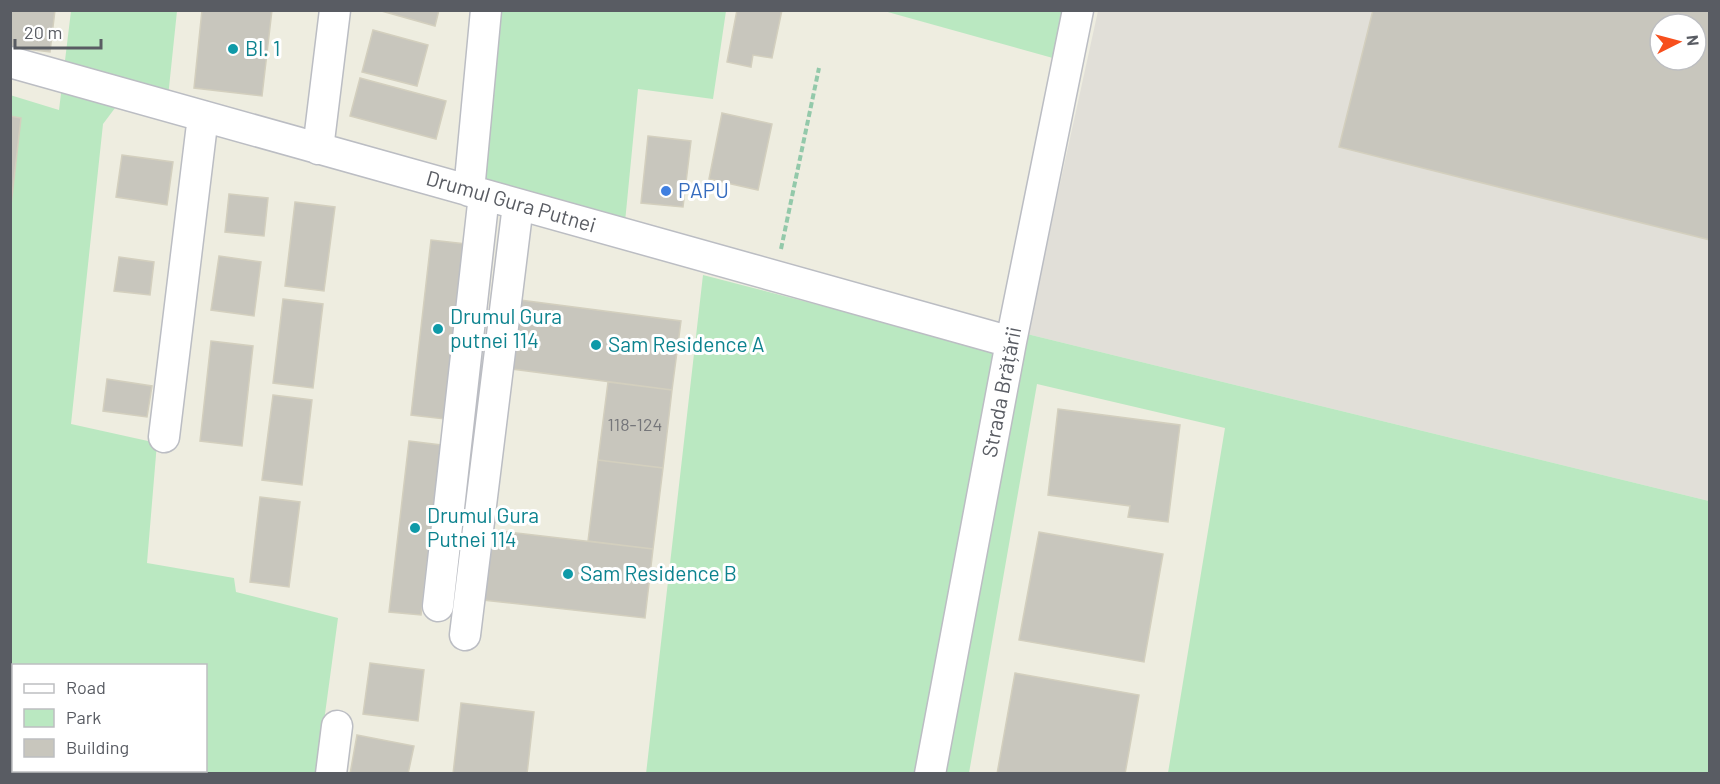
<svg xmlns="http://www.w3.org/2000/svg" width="1720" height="784" viewBox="0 0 1720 784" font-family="Barlow,sans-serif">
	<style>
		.industrial { fill: #e1dfd8; fill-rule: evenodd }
		.green { fill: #bae8c1; fill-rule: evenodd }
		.building { fill: #c8c6bd; stroke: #d3cfbe; stroke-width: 1.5; fill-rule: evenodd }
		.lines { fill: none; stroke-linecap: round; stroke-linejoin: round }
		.street-casing { stroke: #bbbdc3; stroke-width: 33 }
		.path { stroke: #93c9aa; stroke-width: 4; stroke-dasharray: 6 3; stroke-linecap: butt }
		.street { stroke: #fff; stroke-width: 30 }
		.culture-dot { fill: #0f9aa8; stroke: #fff; stroke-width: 2 }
		.shop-dot { fill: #3f7fe0; stroke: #fff; stroke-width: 2 }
		.labels { text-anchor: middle; stroke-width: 6; stroke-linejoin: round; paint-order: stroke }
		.number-label { font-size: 18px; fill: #75767a }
		.culture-label { font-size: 21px; fill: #0d838f; stroke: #fff; text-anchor: start }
		.shop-label { font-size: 21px; fill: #366cbe; stroke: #fff; text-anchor: start }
		.street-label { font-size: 21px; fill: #595c63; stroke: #fff }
	</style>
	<rect width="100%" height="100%" fill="#eeede0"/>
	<!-- industrial -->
	<path class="industrial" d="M1098,11H1709V501L1027,334ZM1660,24H1696V60H1660Z"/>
	<!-- green -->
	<path class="green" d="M71,11H177L168,97L133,84L103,124L71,424L157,443L147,563L234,578L236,592L338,618L317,773H11L10,95L59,110ZM14,666H206V770H14Z
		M497,11H726L713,99L638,89L625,222L476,178Z
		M884,11H1070L1060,60Z
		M703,275L992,350L1027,334L1709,501V773H1168L1225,428L1037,384L969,773L646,774Z"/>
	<!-- building -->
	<path class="building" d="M10,10H55L50,52L10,47Z
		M202,10H272L262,96L194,88Z
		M378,10H439L435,26Z
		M737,10H782L772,58L753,55L751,67L727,62Z
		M1373,10H1710V240L1339,147ZM1660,24H1696V60H1660Z
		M373,30L428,45L417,86L362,72Z
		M360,78L446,101L436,139L350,116Z
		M722,113L772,124L758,190L709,179Z
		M10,116L21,118L10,214Z
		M648,136L691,141L683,207L641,203Z
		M122,155L173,162L167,205L116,197Z
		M229,194L268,198L264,236L225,232Z
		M295,202L335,207L324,291L285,286Z
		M431,240L466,244L445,419L411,415Z
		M219,256L261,262L254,316L211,310Z
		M119,257L154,262L150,295L114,291Z
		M283,299L323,304L313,388L273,383Z
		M520,300L681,321L672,390L512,369Z
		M211,341L253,346L242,446L200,441Z
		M107,379L152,386L147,417L103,411Z
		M608,382L672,390L663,468L598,460Z
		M273,395L312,400L302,485L262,480Z
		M1058,409L1180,425L1168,522L1128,517L1130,506L1048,495Z
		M409,441L441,445L421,615L389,612Z
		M598,460L663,468L653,549L588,541Z
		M260,497L300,502L289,587L250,582Z
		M491,530L653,549L645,618L483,600Z
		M1039,532L1163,554L1144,662L1019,640Z
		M370,663L424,670L418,721L363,714Z
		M1015,673L1139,695L1125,774H997Z
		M461,703L534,712L527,774H453Z
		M357,735L414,746L408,774H350Z"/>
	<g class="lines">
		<!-- street casing -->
		<g class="street-casing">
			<path id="street" d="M10,62L1011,342
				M318,149L335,10
				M469,191L486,10
				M164,437L203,116
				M438,606L484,195
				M465,635L518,205
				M331,774L337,726
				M930,774L1011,342L1078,10"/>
		</g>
		<!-- path -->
		<path class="path" d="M781,249L819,68"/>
		<!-- street -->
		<use href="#street" class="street"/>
	</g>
	<!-- markers -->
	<g class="culture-dot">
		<circle cx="233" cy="49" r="6"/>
		<circle cx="438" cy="329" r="6"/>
		<circle cx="596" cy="345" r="6"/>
		<circle cx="415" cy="528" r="6"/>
		<circle cx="568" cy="574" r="6"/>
	</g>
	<circle class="shop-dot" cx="666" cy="191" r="6"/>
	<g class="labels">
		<!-- number labels -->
		<g class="number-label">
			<text x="635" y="431">118-124</text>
		</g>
		<!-- culture labels -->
		<g class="culture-label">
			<text x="245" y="56">Bl. 1</text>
			<text x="450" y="324">Drumul Gura<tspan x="450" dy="24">putnei 114</tspan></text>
			<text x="608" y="352">Sam Residence A</text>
			<text x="427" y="523">Drumul Gura<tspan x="427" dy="24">Putnei 114</tspan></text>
			<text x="580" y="581">Sam Residence B</text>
		</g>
		<!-- shop labels -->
		<g class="shop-label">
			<text x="678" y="198">PAPU</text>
		</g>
		<!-- street labels -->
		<g class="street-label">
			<text transform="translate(511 202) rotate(16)" y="7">Drumul Gura Putnei</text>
			<text transform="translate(1002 392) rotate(-79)" y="7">Strada Brățării</text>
		</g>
	</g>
	<!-- border -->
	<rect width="1720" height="784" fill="none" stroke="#595c63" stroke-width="24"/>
	<!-- legend -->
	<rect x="12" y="664" width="195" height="108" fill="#ffffff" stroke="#bdbec1" stroke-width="1.5"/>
	<rect x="24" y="684" width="30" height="9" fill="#ffffff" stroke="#bdbec1" stroke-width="1.5"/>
	<text x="66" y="694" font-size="18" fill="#595c63">Road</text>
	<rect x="24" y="709" width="30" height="18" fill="#bae8c1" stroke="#bdbec1" stroke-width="1.5"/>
	<text x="66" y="724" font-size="18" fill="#595c63">Park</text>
	<rect x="24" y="739" width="30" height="18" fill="#c8c6bd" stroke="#bdbec1" stroke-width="1.5"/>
	<text x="66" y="754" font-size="18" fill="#595c63">Building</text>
	<!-- north arrow -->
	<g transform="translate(1678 42) rotate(84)"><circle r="28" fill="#ffffff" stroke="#bdbec1" stroke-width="1.5"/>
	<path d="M0-4.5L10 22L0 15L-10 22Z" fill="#f74f1d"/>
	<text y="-9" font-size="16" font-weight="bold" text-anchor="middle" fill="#595c63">N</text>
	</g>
	<!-- scale -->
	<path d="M15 39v9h86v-9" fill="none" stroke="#595c63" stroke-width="3"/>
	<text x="24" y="39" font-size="18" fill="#595c63" stroke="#ffffff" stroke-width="4.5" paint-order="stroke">20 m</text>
</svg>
